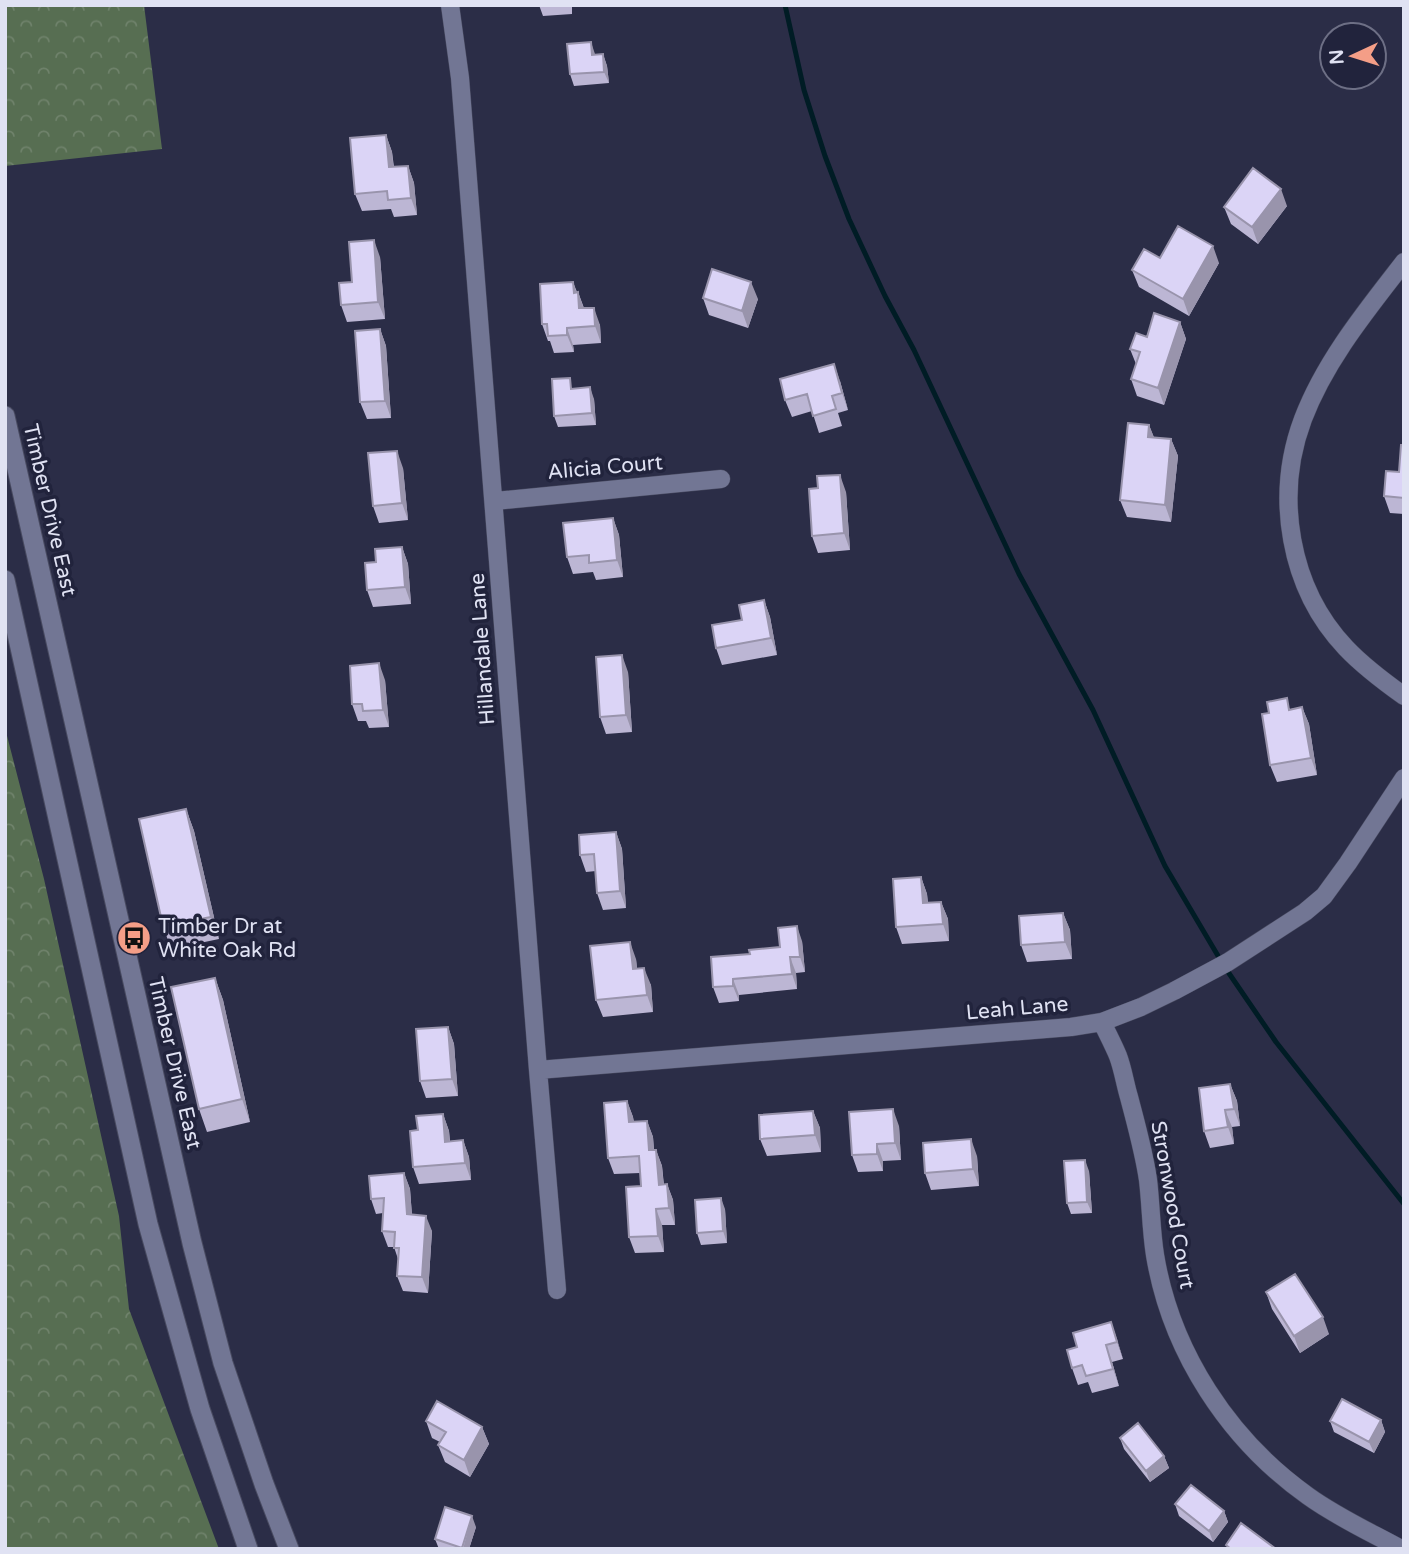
<svg xmlns="http://www.w3.org/2000/svg" width="1409" height="1554" viewBox="0 0 1409 1554" font-family="'Varela Round',sans-serif">
	<style>
		.forest { fill: url(#forest-crowns) }
		.lines { fill: none; stroke-linecap: round; stroke-linejoin: round }
		.stream { stroke: #001c25; stroke-width: 5 }
		.minor-casing { stroke: #484a60; stroke-width: 19 }
		.secondary-casing { stroke: #484a60; stroke-width: 21 }
		.minor { stroke: #727694; stroke-width: 18 }
		.secondary { stroke: #727694; stroke-width: 19 }
		.wall { fill: #bcb6d4 }
		.shaded-wall { fill: #9994ac }
		.building { fill: #dbd4f6; stroke: #9994ac; stroke-width: 2 }
		.labels { text-anchor: middle; stroke-width: 7; stroke-linejoin: round; paint-order: stroke }
		.street-label { font-size: 21px; fill: #e0e2f3; stroke: #21233c }
		.poi-label { font-size: 21px; fill: #e0e2f3; stroke: #21233c; text-anchor: start }
	</style>
	<defs>
		<pattern id="forest-crowns" width="20" height="18" patternUnits="userSpaceOnUse" patternTransform="scale(1.75)"><rect width="20" height="18" fill="#576e52"/><path d="M2 6a3 3 0 1 1 6 0M12 15a3 3 0 1 1 6 0" fill="none" stroke="#6f826b"/></pattern>
	</defs>
	<rect width="100%" height="100%" fill="#2b2d47"/>
	<!-- forest -->
	<path class="forest" d="M5,5H144L162,149L5,166Z
		M5,728L44,879L119,1216L129,1309L219,1549H5Z"/>
	<g class="lines">
		<!-- stream -->
		<path class="stream" d="M785,5L804,90L825,156L849,219L885,296L914,350L1019,574L1093,710L1165,866L1224,966L1276,1042L1404,1204"/>
		<!-- minor casing -->
		<g class="minor-casing">
			<path id="minor" d="M450,5L460,78L538,1070L557,1290
				M1404,262C1366,311 1325,361 1303,419C1274,496 1289,588 1346,648C1364,667 1383,681 1404,696
				M495,501L721,479
				M1102,1022C1107,1033 1113,1044 1118,1056C1123,1069 1125,1084 1129,1097C1136,1124 1144,1152 1148,1180C1151,1205 1151,1230 1155,1255C1171,1352 1229,1440 1308,1496C1337,1517 1370,1532 1401,1549
				M538,1070L1071,1027L1102,1022L1141,1007L1174,991L1228,962L1305,912L1324,896L1348,863L1404,778"/>
		</g>
		<!-- secondary casing -->
		<g class="secondary-casing">
			<path id="secondary" d="M5,416L192,1243L223,1363L264,1484L289,1549
				M5,580L148,1224L200,1409L248,1549"/>
		</g>
		<!-- minor -->
		<use href="#minor" class="minor"/>
		<!-- secondary -->
		<use href="#secondary" class="secondary"/>
	</g>
	<!-- wall -->
	<path class="wall" d="M539,5H572V14L543,16Z
		M603,54L607,66L609,83L574,86L570,74L595,55Z
		M386,135L392,152L394,167L408,166L414,183L417,215L394,217L391,209L362,211L355,194Z
		M1287,206L1258,244L1231,224L1224,207Z
		M380,257L385,319L347,322L341,305L352,282Z
		M1160,258L1219,263L1189,316L1139,287L1132,270Z
		M573,282L577,292H578L584,308L600,325L601,343L573,345L574,352L554,353L550,341H548L542,324Z
		M703,298L758,299L748,328L709,315Z
		M1180,322L1186,339L1164,405L1137,396L1131,379L1136,364L1130,349L1147,337Z
		M380,329L386,346L391,418L367,419L360,402Z
		M840,381L848,410L838,413L842,426L819,433L812,411L792,417L785,400Z
		M574,388L594,399L596,425L558,427L554,416Z
		M1149,425L1154,438L1171,439L1178,456L1171,522L1127,517L1120,500Z
		M1404,445V514L1390,513L1384,496L1399,472Z
		M403,468L408,520L379,523L373,506Z
		M818,488L846,492L850,550L818,553L812,536Z
		M613,518L619,535L623,577L596,580L593,572L573,574L567,557Z
		M402,547L408,564L411,604L373,607L367,590Z
		M764,600L770,617L777,655L722,665L716,648L742,620Z
		M628,672L632,732L606,734L600,717Z
		M385,680L389,727L369,728L366,721H358L352,704Z
		M1302,707L1309,724L1317,775L1277,782L1270,765L1291,709Z
		M186,809L194,831L219,939L171,949L163,926Z
		M616,832L622,849L626,908L603,910L597,893L596,871L586,872L580,855Z
		M921,877L927,894L928,903L941,902L948,919L949,941L902,944L896,927Z
		M1063,913L1070,930L1072,959L1027,962L1021,945Z
		M802,941L805,972L796,973L797,989L739,995V1001L719,1003L713,987L780,947Z
		M636,959L637,969L651,985L653,1012L603,1017L596,1000Z
		M215,978L223,1000L250,1122L207,1132L199,1109Z
		M448,1027L454,1044L458,1096L426,1098L420,1081Z
		M1230,1084L1237,1101L1240,1126L1232,1127L1234,1144L1210,1148L1204,1131Z
		M627,1101L633,1117L634,1122L647,1121L653,1137L654,1150H656L662,1166L664,1185L667,1184L673,1200L675,1225H662L664,1252L635,1253L629,1237L641,1186L640,1173L614,1174L608,1158Z
		M813,1111L820,1128L821,1152L767,1156L760,1139Z
		M443,1114L449,1131L450,1141L463,1140L469,1157L471,1180L419,1184L413,1167L418,1130Z
		M899,1126L901,1160L883,1161V1171L858,1172L852,1155Z
		M977,1156L979,1186L931,1190L925,1173Z
		M1089,1171L1092,1213L1071,1214L1067,1203Z
		M404,1173L410,1189L412,1215L432,1231L428,1293L403,1291L397,1276L398,1259L394,1247H388L382,1231L383,1213L376,1214L371,1199Z
		M725,1209L727,1243L701,1245L697,1233Z
		M1266,1292L1329,1334L1300,1353L1272,1309Z
		M1111,1322L1123,1359L1112,1362L1119,1386L1092,1393L1088,1382L1078,1385L1072,1368L1077,1347Z
		M1381,1420L1385,1432L1374,1453L1334,1432L1330,1421Z
		M426,1421L482,1427L489,1444L470,1477L445,1462L438,1445L440,1442L432,1438Z
		M1120,1438L1164,1456L1169,1468L1150,1482L1124,1449Z
		M1175,1504L1224,1511L1228,1522L1213,1542L1179,1516Z
		M476,1527L469,1549H439L435,1539Z"/>
	<!-- shaded-wall -->
	<path class="shaded-wall" d="M591,42L595,54L596,67L592,55Z
		M603,54L607,66L609,83L604,72Z
		M386,135L392,152L395,184L389,167Z
		M408,166L414,183L417,215L411,198Z
		M1281,189L1287,206L1258,244L1252,227Z
		M374,240L380,257L385,319L378,302Z
		M1213,246L1219,263L1189,316L1183,299Z
		M573,282L578,297V292L584,309L585,325L574,293Z
		M751,282L758,299L748,328L742,311Z
		M594,308L600,325L601,343L595,326Z
		M1180,322L1186,339L1164,405L1158,388Z
		M567,328L573,345L574,352L567,335Z
		M380,329L386,346L391,418L385,401Z
		M834,364L840,381L848,410L842,393Z
		M590,387L594,399L596,425L592,413Z
		M1149,425L1156,442L1148,437Z
		M1171,439L1178,456L1171,522L1165,505Z
		M397,451L403,468L408,520L402,503Z
		M840,475L846,492L850,550L844,533Z
		M613,518L619,535L623,577L617,560Z
		M402,547L408,564L411,604L405,587Z
		M764,600L770,617L777,655L771,638Z
		M622,655L628,672L632,732L626,715Z
		M379,663L385,680L389,727L383,710Z
		M1302,707L1309,724L1317,775L1311,758Z
		M186,809L194,831L219,939L211,917Z
		M616,832L622,849L626,908L620,891Z
		M921,877L927,894L929,920L923,903Z
		M941,902L948,919L949,941L943,924Z
		M1063,913L1070,930L1072,959L1065,942Z
		M797,926L802,941L805,972L800,957Z
		M630,942L636,959L639,986L633,969Z
		M790,957L796,973L797,989L792,974Z
		M644,968L651,985L653,1012L647,995Z
		M215,978L223,1000L250,1122L242,1099Z
		M733,979L739,995V1001L733,986Z
		M448,1027L454,1044L458,1096L452,1079Z
		M1230,1084L1237,1101L1240,1126L1234,1109Z
		M627,1101L633,1117L635,1138L629,1122Z
		M893,1109L899,1126L901,1160L895,1143Z
		M1225,1110L1232,1127L1234,1144L1228,1127Z
		M813,1111L820,1128L821,1152L815,1135Z
		M443,1114L449,1131L451,1159L445,1142Z
		M647,1121L653,1137L655,1166L649,1150Z
		M971,1139L977,1156L979,1186L973,1169Z
		M463,1140L469,1157L471,1180L465,1163Z
		M877,1144L883,1161V1171L877,1154Z
		M656,1150L662,1166L665,1201L659,1185Z
		M1085,1160L1089,1171L1092,1213L1087,1202Z
		M404,1173L410,1189L413,1230L407,1214Z
		M667,1184L673,1200L675,1225L669,1208Z
		M721,1198L725,1209L727,1243L723,1231Z
		M656,1209L662,1225L664,1252L658,1236Z
		M426,1216L432,1231L428,1293L422,1277Z
		M1323,1317L1329,1334L1300,1353L1294,1336Z
		M1111,1322L1117,1339L1123,1359L1117,1342Z
		M1106,1345L1112,1362L1119,1386L1113,1369Z
		M1381,1420L1385,1432L1374,1453L1369,1442Z
		M482,1427L489,1444L470,1477L464,1460Z
		M1164,1456L1169,1468L1150,1482L1146,1471Z
		M1224,1511L1228,1522L1213,1542L1209,1531Z
		M472,1516L476,1527L469,1549H463Z"/>
	<!-- building -->
	<path class="building" d="M591,42L592,55L603,54L604,72L570,74L567,44Z
		M386,135L389,167L408,166L411,198L388,200L387,191L355,194L350,138Z
		M1253,168L1281,189L1252,227L1224,207Z
		M1178,226L1213,246L1183,299L1132,270L1144,249L1160,258Z
		M374,240L378,302L341,305L339,283L352,282L349,242Z
		M712,269L751,282L742,311L703,298Z
		M573,282L574,293L578,292L579,308H594L595,326L567,328V335L548,336L547,324H542L540,284Z
		M1154,313L1180,322L1158,388L1131,379L1140,352L1130,349L1136,333L1147,337Z
		M380,329L385,401L360,402L355,331Z
		M834,364L842,393L832,396L836,409L813,416L807,394L785,400L780,379Z
		M570,378L571,389L590,387L592,413L554,416L552,379Z
		M1128,423L1149,425L1148,437L1171,439L1165,505L1120,500Z
		M1401,445H1404V498L1384,496L1386,471L1399,472Z
		M397,451L402,503L373,506L368,453Z
		M840,475L844,533L812,536L809,489L818,488L817,476Z
		M613,518L617,560L589,563V555L567,557L563,523Z
		M402,547L405,587L367,590L365,563L376,562L375,549Z
		M764,600L771,638L716,648L712,625L742,620L739,605Z
		M622,655L626,715L600,717L596,657Z
		M379,663L383,710L363,711L362,704H352L350,666Z
		M1287,698L1289,710L1302,707L1311,758L1270,765L1262,714L1269,713L1267,702Z
		M186,809L211,917L163,926L139,819Z
		M616,832L620,891L597,893L594,854L580,855L579,835Z
		M921,877L923,903L941,902L943,924L896,927L893,879Z
		M1063,913L1065,942L1021,945L1019,916Z
		M797,926L800,957H790L792,974L733,979V986L713,987L711,957L750,954L749,950L780,947L778,928Z
		M630,942L633,969L644,968L647,995L596,1000L590,946Z
		M215,978L242,1099L199,1109L171,987Z
		M448,1027L452,1079L420,1081L416,1029Z
		M1230,1084L1234,1109L1225,1110L1228,1127L1204,1131L1199,1088Z
		M627,1101L629,1122L647,1121L649,1150H656L659,1185L667,1184L669,1208L656,1209L658,1236L629,1237L626,1187L641,1186L639,1156L608,1158L604,1103Z
		M893,1109L895,1143L877,1144V1154L852,1155L849,1112Z
		M813,1111L815,1135L760,1139L759,1115Z
		M443,1114L445,1142L463,1140L465,1163L413,1167L410,1131L418,1130L416,1116Z
		M971,1139L973,1169L925,1173L923,1143Z
		M1085,1160L1087,1202L1067,1203L1064,1161Z
		M404,1173L407,1214L426,1216L422,1277L397,1276L399,1248H394L395,1232L382,1231L384,1198L371,1199L369,1176Z
		M721,1198L723,1231L697,1233L695,1200Z
		M1295,1274L1323,1317L1294,1336L1266,1292Z
		M1111,1322L1117,1342L1106,1345L1113,1369L1086,1376L1082,1365L1072,1368L1067,1350L1077,1347L1073,1333Z
		M1342,1399L1381,1420L1369,1442L1330,1421Z
		M437,1401L482,1427L464,1460L438,1445L446,1432L426,1421Z
		M1138,1423L1164,1456L1146,1471L1120,1438Z
		M1191,1485L1224,1511L1209,1531L1175,1504Z
		M445,1507L472,1516L462,1548L435,1539Z
		M1241,1523L1276,1549H1231L1226,1545Z"/>
	<!-- icons -->
	<defs>
		<g id="bus-disc" transform="scale(1.75)"><circle r="9.5" fill="#f49e87" stroke="#21233c"/><path d="M-5-6H5V4H4V6H2V4H-2V6H-4V4H-5ZM-3.5-4V0h7V-4ZM-3.5 1.2v1.5H-2V1.2ZM2 1.2v1.5H3.5V1.2Z" fill="#111"/></g>
	</defs>
	<g fill-rule="evenodd">
		<use href="#bus-disc" x="134" y="938"/>
	</g>
	<g class="labels">
		<!-- street labels -->
		<g class="street-label">
			<text transform="translate(605 467) rotate(-5)" y="7">Alicia Court</text>
			<text transform="translate(50 510) rotate(77)" y="7">Timber Drive East</text>
			<text transform="translate(482 649) rotate(-94)" y="7">Hillandale Lane</text>
			<text transform="translate(1017 1008) rotate(-5)" y="7">Leah Lane</text>
			<text transform="translate(175 1063) rotate(77)" y="7">Timber Drive East</text>
			<text transform="translate(1173 1205) rotate(80)" y="7">Stronwood Court</text>
		</g>
		<!-- poi labels -->
		<g class="poi-label">
			<text x="158" y="933">Timber Dr at<tspan x="158" dy="24">White Oak Rd</tspan></text>
		</g>
	</g>
	<!-- border -->
	<rect width="1409" height="1554" fill="none" stroke="#e0e2f3" stroke-width="14"/>
	<!-- north arrow -->
	<g transform="translate(1353 56) rotate(266)"><circle r="33" fill="#21233c" stroke="#6d6f85" stroke-width="2"/>
	<path d="M0-5L12 26L0 18L-12 26Z" fill="#f49e87"/>
	<text y="-10" font-size="19" font-weight="bold" text-anchor="middle" fill="#e0e2f3">N</text>
	</g>
</svg>
